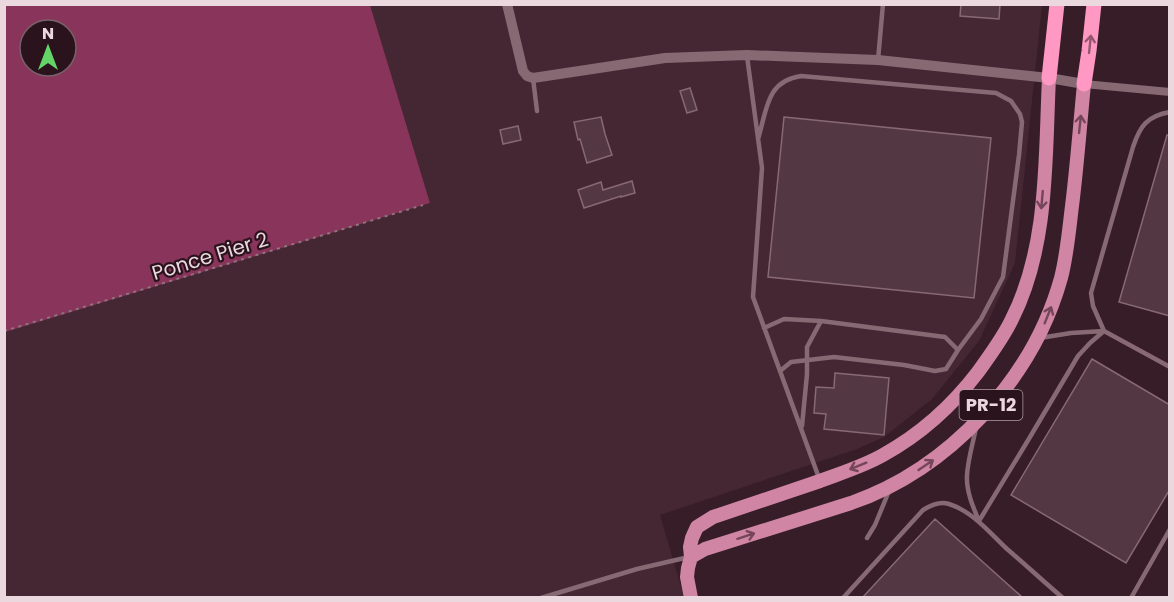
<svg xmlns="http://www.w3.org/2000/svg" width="1174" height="602" viewBox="0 0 1174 602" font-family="Poppins,sans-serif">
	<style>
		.built { fill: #452733 }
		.water { fill: #89345b; fill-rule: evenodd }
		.building { fill: #533742; stroke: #876974; stroke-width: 1.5 }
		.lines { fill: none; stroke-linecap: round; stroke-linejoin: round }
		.path { stroke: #8b767e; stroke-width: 2; stroke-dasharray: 3 4.5; stroke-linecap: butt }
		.service { stroke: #876974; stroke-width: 4.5 }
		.minor { stroke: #876974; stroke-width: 8 }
		.tertiary { stroke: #876974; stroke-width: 10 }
		.primary { stroke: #cf85a3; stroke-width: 14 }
		.motorway { stroke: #ff98c2; stroke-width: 15 }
		.oneway { stroke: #955670 }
		.oneway2 { stroke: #754659 }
		.labels { text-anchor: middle; stroke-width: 4.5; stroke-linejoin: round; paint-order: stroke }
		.shield { fill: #2b131d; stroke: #b19da4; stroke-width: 1.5 }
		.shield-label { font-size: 18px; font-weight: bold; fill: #ead8de }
		.street-label { font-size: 20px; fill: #ead8de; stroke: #2b131d }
	</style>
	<rect width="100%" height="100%" fill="#361d27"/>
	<!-- built -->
	<path class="built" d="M370,5H1042L1015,263L979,341L932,399L884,437L857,449L660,515L684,597L5,598V331L430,203Z"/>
	<!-- water -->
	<path class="water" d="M5,4L370,5L430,203L5,332ZM30,30H66V66H30Z"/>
	<!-- building -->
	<path class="building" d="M961,4H1000L999,19L960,16Z
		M690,88L697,110L687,113L680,91Z
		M601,117L605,134L612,155L587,163L580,139L578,140L574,122Z
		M784,117L991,138L974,298L768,277Z
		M518,126L521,140L503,144L500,130Z
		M1167,135L1170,136V316L1119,302Z
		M632,181L635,193L621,197V196L584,208L578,190L601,182L603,190Z
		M1092,359L1170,405V489L1126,563L1011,495Z
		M835,373L889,378L884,435L824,429L826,414L814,413L816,387L834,388Z
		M935,519L1022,597H863Z"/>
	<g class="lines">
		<!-- path -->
		<path class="path" d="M4,331L423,205"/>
		<!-- service -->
		<path class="service" d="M747,56L762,168L753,297L819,478
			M878,60L883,4
			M533,78L537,111
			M758,139C767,110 766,81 801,76L996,93L1011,101L1020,114L1022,122L1019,155L1003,277L981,319L958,350L945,337L821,321L784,319L764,328
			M1040,338L1071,333L1104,331L1170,367
			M780,371L791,362L834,357L904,365L935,371L946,369L958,350
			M802,426L807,374V347L821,321
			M976,428C973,443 968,459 967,475C966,491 973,507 979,521
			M979,521L1030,437L1078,356L1090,343L1104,331L1093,306L1091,293L1133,147C1140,126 1147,116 1170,112
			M867,538L875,525L889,491
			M541,598L637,569L689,557
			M843,598L923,510C931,505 940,501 949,504C972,511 990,533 1007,549C1026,565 1044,582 1063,598
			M1131,598L1170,529"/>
		<!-- minor -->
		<path class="minor" d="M1084,84L1170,92"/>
		<!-- tertiary -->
		<path class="tertiary" d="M507,4L523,71L527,76L533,78L665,58L747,55L878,60L1049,78L1084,84"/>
		<!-- primary -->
		<path class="primary" d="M691,557L705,549L851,503C949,469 1033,379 1061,278C1067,255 1069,230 1072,206C1077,166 1080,125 1084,84
			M691,598L687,577L688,568L691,557L690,547L692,538L697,527L713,517C749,505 785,493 820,481C841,473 864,466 883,455C921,434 952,406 978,372C990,355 1003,338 1012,319C1049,246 1045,157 1049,78"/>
		<!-- motorway -->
		<path class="motorway" d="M1049,78L1057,4
			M1084,84L1089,51L1094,4"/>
	</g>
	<!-- one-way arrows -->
	<defs><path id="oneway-shaft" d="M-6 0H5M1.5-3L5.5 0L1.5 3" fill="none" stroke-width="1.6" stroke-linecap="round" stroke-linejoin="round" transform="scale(1.5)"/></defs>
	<use class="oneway" href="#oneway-shaft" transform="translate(1090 44) rotate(-84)"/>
	<g class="oneway2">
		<use href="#oneway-shaft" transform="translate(1080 124) rotate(-84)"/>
		<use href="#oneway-shaft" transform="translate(1042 200) rotate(95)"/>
		<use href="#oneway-shaft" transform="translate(1048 315) rotate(-68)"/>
		<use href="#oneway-shaft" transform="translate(926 465) rotate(-34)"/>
		<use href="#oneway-shaft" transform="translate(858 466) rotate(158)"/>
		<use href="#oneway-shaft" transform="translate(746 536) rotate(-18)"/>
	</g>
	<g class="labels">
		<!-- shield labels -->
		<rect class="shield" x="959.5" y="390" width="63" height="30" rx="4.5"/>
		<g class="shield-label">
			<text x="991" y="411">PR-12</text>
		</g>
		<!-- street labels -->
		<g class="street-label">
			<text transform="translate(210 256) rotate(-17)" y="7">Ponce Pier 2</text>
		</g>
	</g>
	<!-- border -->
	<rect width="1174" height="602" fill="none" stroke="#ead8de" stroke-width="12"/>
	<!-- north arrow -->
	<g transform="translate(48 48)"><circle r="28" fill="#2b131d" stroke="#77626a" stroke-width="1.5"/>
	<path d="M0-4.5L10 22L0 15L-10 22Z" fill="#64d468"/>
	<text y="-9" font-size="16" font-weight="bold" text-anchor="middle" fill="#ead8de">N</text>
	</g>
</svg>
